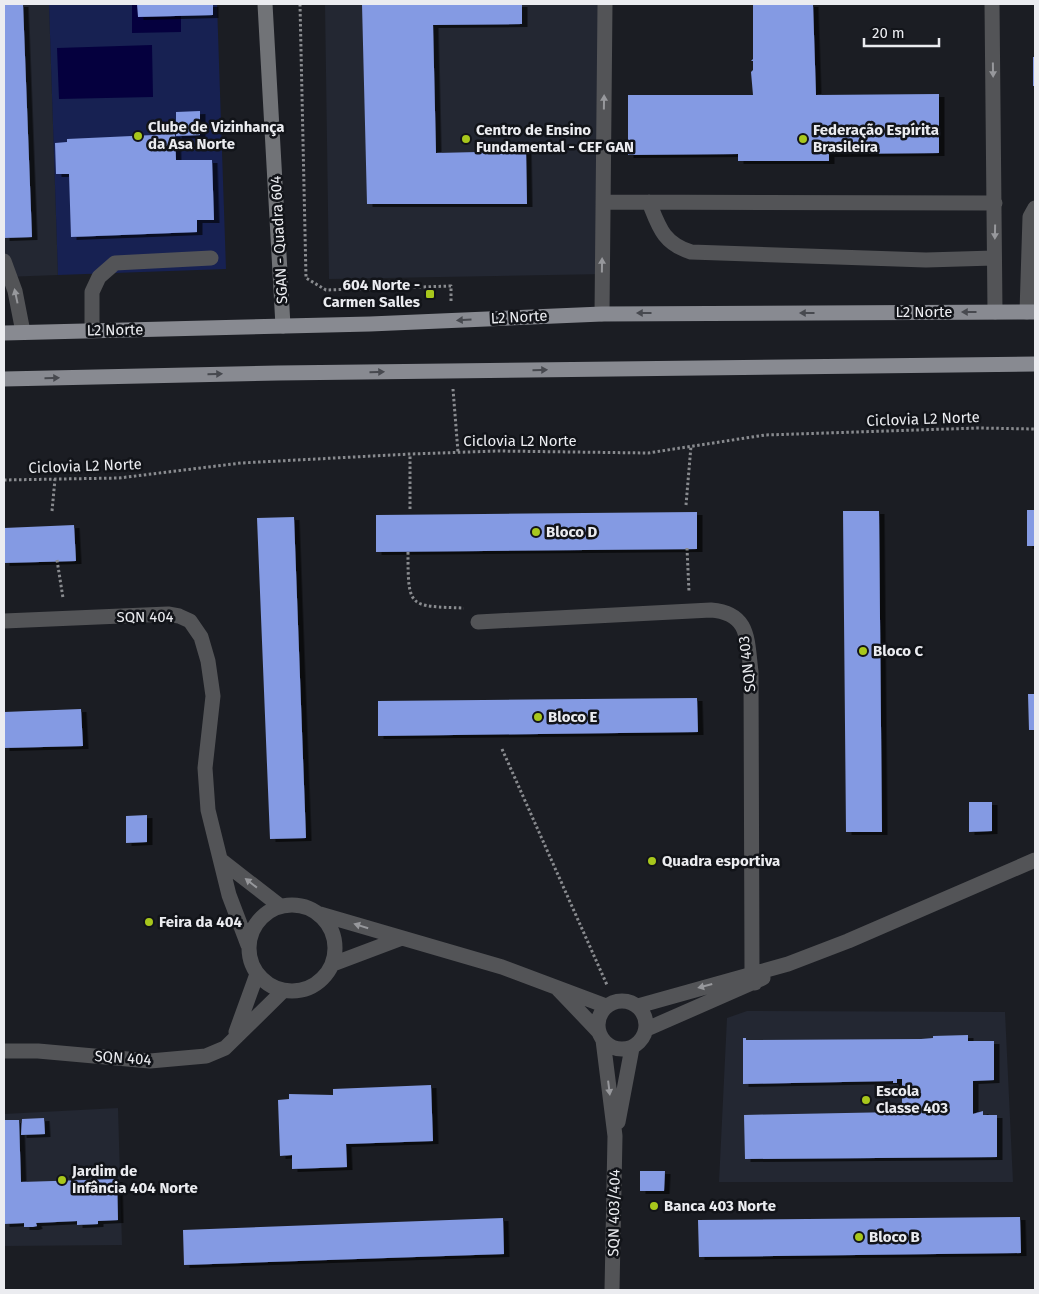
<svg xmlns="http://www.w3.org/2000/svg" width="1039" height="1294" viewBox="0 0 1039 1294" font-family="'Fira Sans',sans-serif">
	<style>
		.built { fill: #232732 }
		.green { fill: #172152 }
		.water { fill: #05003e }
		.building { fill: #849ae3; filter: url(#shadow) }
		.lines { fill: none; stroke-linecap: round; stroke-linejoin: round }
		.path { stroke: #898b8f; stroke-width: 3; stroke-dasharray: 2.5 2.5; stroke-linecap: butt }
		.lane { stroke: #535457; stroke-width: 15 }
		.street { stroke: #535457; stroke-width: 15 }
		.secondary { stroke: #717377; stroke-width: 15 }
		.primary { stroke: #888a91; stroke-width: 15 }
		.oneway { fill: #97989c }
		.oneway2 { fill: #47494f }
		.poi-dot { fill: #a8c71c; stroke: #121419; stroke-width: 2 }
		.labels { text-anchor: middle; stroke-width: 5; stroke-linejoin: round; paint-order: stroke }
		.poi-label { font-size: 15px; font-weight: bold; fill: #ebecf0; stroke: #121419; text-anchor: start }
		.street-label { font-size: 15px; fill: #ebecf0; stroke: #121419 }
	</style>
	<defs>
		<filter id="shadow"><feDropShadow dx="5.5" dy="3" stdDeviation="0" flood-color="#0009"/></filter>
	</defs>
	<rect width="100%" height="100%" fill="#1b1d23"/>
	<!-- built -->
	<path class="built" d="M4,4H49L58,275L4,277Z
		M325,4H604L606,274L329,279Z
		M747,1011L1005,1012L1013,1182H719L727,1018Z
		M118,1108L122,1245L4,1246V1114Z"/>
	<!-- green -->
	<path class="green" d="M49,4H217L226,269L58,275Z"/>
	<!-- water -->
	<path class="water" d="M132,4H181V32L132,33Z
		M152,45L153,97L59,99L57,48Z"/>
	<!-- building -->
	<path class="building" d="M4,4H23L32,237L4,238Z
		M137,4H213V15L138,17Z
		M362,4H522V24L433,25L436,153L526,151L527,204H367Z
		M753,4H813L816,95L939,94V153L829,154V161H738V154L628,155V95H753L751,72L753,70V61H751L753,59Z
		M1033,57H1035V86H1033Z
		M200,111V135L176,136V112Z
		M175,134L176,160H212L214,220H197V232L71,237L69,174H56L55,143L67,142V139Z
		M1027,510H1035V546H1027Z
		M843,511H879L882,832H846Z
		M697,512V549L376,552V515Z
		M294,517L306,838L270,839L257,518Z
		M74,525L76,561L4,563V528Z
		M1028,694H1035V730H1029Z
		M697,698L698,732L378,736V701Z
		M81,709L83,746L4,748V712Z
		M969,802H992V831L969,832Z
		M147,815V842L126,843V816Z
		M968,1035V1041H994V1080L973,1081V1114L983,1111V1115H997V1157L745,1159L744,1115L897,1112V1115H902V1079H897V1083H893V1081L743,1084V1038H746V1040L921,1039L933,1038V1036Z
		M431,1085L433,1141L346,1144L347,1167L292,1169V1155L280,1156L278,1100L289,1099V1094L333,1095V1089Z
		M44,1118L45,1134L21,1135L22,1119Z
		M4,1120H19L21,1182L117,1179L118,1220L98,1221V1224L77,1225V1221L36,1223L37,1226L33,1227H24V1223L4,1224Z
		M640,1171H665L664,1191H640Z
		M1020,1217L1021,1253L699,1257L698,1220Z
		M503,1218L504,1254L184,1265L183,1230Z"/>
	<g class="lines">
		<!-- path -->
		<path class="path" d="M300,4L306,278L326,290L451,286V301
			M453,389L458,452
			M4,480L119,478L241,463L410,454L498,451L648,453L765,435L978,428L1035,429
			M686,505L691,446
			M410,509V454
			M52,511L55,479
			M687,548L689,592
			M408,552C408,609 409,606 464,608
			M57,560L63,598
			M502,749L607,985"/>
		<!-- lane -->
		<path class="lane" d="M992,4L995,312
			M603,202L995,203
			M649,202C659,227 663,243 691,252L926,260L994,258
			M4,261L15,291L23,332
			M1027,312L1030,217L1035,208
			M602,314L605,4
			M92,330V292L99,277L115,263L211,258"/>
		<!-- street -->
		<path class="street" d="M4,621L168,614L179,616L190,621L201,637L208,661L213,696L205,768L208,810L229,895L248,945
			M478,622L711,610C750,613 747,640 751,672L752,974L755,983
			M222,861L280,906
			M249 948a43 43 0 1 1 86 0a43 43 0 1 1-86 0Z
			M320,914L502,967L606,1006
			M333,964L402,938
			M558,989L598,1031
			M598 1025a24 24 0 1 1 48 0a24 24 0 1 1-48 0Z
			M638,1006L788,964L848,941L1035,860
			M647,1029L763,978
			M236,1032L257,974
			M603,1040L615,1136L612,1290
			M4,1051H38L150,1061L206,1056L225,1048L283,991
			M618,1122L632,1048"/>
		<!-- secondary -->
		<path class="secondary" d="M265,4L283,326"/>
		<!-- primary -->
		<path class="primary" d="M4,333L370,324L602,314L1035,312
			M4,379L278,373L1035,364"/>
	</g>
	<!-- one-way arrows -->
	<defs><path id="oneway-solid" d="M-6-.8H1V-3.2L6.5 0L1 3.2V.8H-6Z" transform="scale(1.25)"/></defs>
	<g class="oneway">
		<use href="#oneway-solid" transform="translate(993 70) rotate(89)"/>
		<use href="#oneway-solid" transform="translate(604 102) rotate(-89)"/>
		<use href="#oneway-solid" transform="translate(995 232) rotate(91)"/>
		<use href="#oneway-solid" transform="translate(602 265) rotate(-89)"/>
		<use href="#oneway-solid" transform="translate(16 296) rotate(-102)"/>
		<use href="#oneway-solid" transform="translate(251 883) rotate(-142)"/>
		<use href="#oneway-solid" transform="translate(361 926) rotate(-163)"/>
		<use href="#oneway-solid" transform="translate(705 986) rotate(165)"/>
		<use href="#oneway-solid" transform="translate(609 1088) rotate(83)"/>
	</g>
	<g class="oneway2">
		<use href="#oneway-solid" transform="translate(969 312) rotate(180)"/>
		<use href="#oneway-solid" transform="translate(644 313) rotate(180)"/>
		<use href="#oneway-solid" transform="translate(807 313) rotate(180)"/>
		<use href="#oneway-solid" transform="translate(464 320) rotate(177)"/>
		<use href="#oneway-solid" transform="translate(540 370) rotate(-1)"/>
		<use href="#oneway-solid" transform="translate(377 372) rotate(-1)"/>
		<use href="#oneway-solid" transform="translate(215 374) rotate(-1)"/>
		<use href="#oneway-solid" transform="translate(52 378) rotate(-1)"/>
	</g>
	<!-- markers -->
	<g class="poi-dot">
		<circle cx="138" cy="136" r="5"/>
		<circle cx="466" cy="139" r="5"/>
		<circle cx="803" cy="139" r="5"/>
		<rect x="425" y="289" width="10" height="10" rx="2.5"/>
		<circle cx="536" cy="532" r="5"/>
		<circle cx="863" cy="651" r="5"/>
		<circle cx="538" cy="717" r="5"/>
		<circle cx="652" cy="861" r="5"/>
		<circle cx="149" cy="922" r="5"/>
		<circle cx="866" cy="1100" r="5"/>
		<circle cx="62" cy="1180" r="5"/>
		<circle cx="654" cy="1206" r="5"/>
		<circle cx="859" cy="1237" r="5"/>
	</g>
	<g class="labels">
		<!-- poi labels -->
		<g class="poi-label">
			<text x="148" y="132">Clube de Vizinhança<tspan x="148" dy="17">da Asa Norte</tspan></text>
			<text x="476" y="135">Centro de Ensino<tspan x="476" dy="17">Fundamental - CEF GAN</tspan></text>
			<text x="813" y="135">Federação Espírita<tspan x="813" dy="17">Brasileira</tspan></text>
			<text x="420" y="290" text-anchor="end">604 Norte -<tspan x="420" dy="17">Carmen Salles</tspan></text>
			<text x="546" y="537">Bloco D</text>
			<text x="873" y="656">Bloco C</text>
			<text x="548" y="722">Bloco E</text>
			<text x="662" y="866">Quadra esportiva</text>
			<text x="159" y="927">Feira da 404</text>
			<text x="876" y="1096">Escola<tspan x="876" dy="17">Classe 403</tspan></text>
			<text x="72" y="1176">Jardim de<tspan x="72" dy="17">Infância 404 Norte</tspan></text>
			<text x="664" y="1211">Banca 403 Norte</text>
			<text x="869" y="1242">Bloco B</text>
		</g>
		<!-- street labels -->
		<g class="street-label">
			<text transform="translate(279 240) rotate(-93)" y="5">SGAN - Quadra 604</text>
			<text x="924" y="317">L2 Norte</text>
			<text transform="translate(519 317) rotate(-3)" y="5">L2 Norte</text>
			<text transform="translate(115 330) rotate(-1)" y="5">L2 Norte</text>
			<text transform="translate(923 419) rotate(-2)" y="5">Ciclovia L2 Norte</text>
			<text x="520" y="446">Ciclovia L2 Norte</text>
			<text transform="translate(85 466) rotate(-2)" y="5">Ciclovia L2 Norte</text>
			<text x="145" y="622">SQN 404</text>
			<text transform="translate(747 664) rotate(-97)" y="5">SQN 403</text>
			<text transform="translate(123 1058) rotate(4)" y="5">SQN 404</text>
			<text transform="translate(614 1213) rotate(-89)" y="5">SQN 403/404</text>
		</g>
	</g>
	<!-- border -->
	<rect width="1039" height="1294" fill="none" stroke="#ebecf0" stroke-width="10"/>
	<!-- scale -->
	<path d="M864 38v8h75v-8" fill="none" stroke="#ebecf0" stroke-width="2.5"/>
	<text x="872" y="38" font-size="15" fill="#ebecf0" stroke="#121419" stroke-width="4" paint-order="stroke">20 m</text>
</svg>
